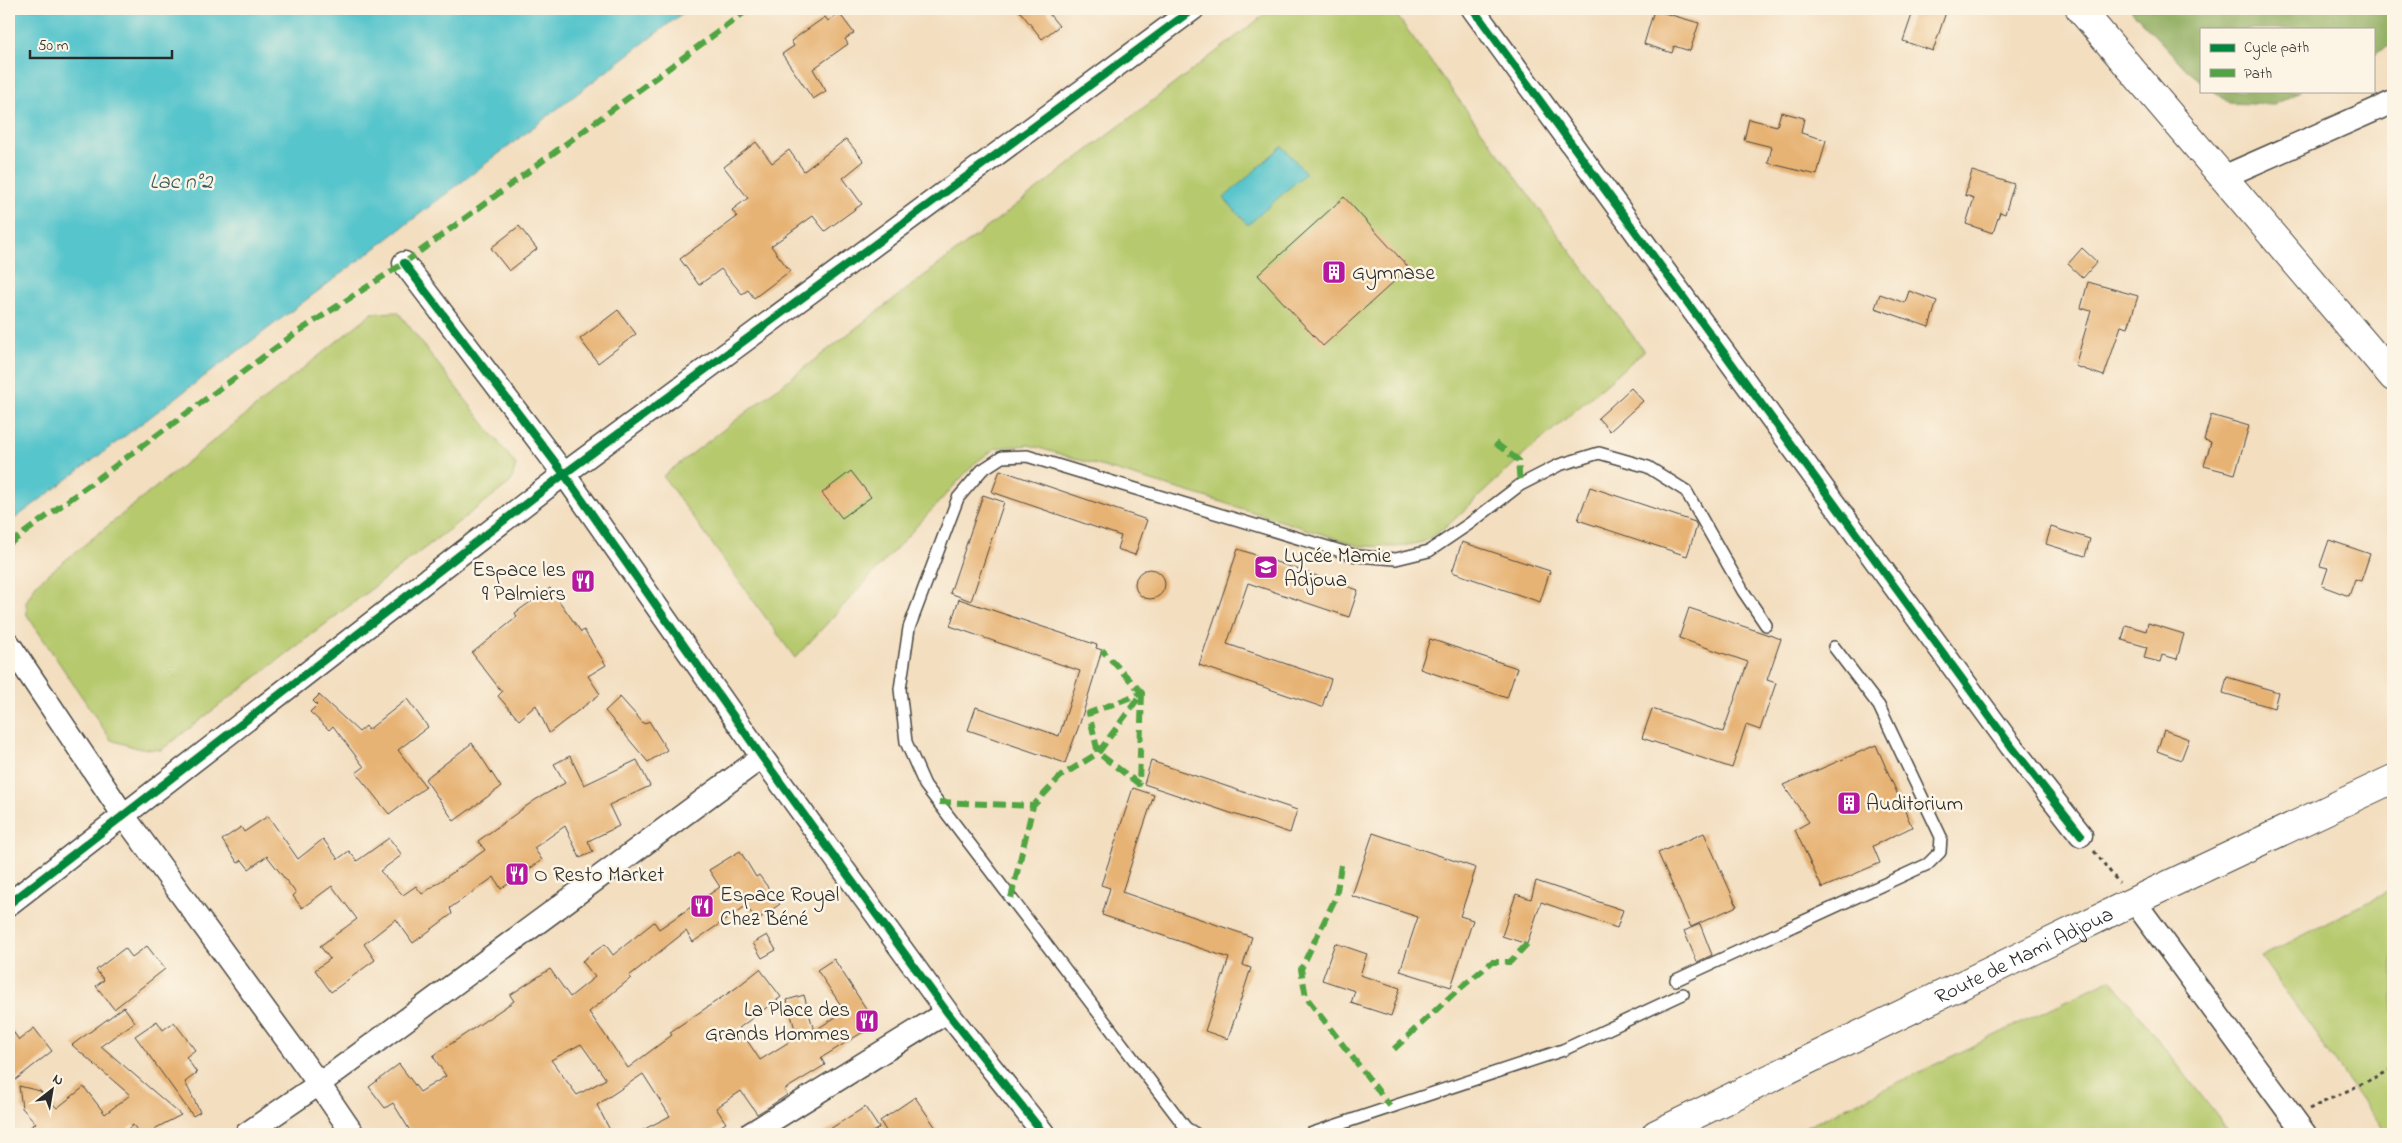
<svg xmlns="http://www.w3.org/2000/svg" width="2402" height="1143" viewBox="0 0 2402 1143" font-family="'Indie Flower',sans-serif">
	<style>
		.green { fill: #b6c96d; stroke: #707a4c }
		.forest { fill: #90ad60; stroke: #5e6c46 }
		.water { fill: #57c5cc; stroke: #41787c }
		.building { fill: #e7b374; fill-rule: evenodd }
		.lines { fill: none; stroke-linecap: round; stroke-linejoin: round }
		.lane-casing { stroke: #494641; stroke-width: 14 }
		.street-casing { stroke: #494641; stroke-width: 25 }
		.secondary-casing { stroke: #494641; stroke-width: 30 }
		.path { stroke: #494641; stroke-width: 3; stroke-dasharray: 4 4; stroke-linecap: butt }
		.lane { stroke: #fff; stroke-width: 11 }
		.street { stroke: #fff; stroke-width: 22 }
		.secondary { stroke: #fff; stroke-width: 28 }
		.quiet { stroke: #51a443; stroke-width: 6; stroke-dasharray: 12 6; stroke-linecap: butt }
		.cycleway-casing { stroke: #fcf5e5; stroke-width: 11 }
		.cycleway { stroke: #00873e; stroke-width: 8 }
		.labels { text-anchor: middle; stroke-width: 5; stroke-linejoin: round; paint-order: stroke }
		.poi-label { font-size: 21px; fill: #2b2b2b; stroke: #fcf5e5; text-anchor: start }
		.street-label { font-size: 21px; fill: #2b2b2b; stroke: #fcf5e5 }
		.water-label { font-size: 22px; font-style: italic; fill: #38595b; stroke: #fcf5e5 }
	</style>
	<rect width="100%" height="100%" fill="#fcf5e5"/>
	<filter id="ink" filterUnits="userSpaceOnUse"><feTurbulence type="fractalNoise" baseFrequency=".02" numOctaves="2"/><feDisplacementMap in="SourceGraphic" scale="10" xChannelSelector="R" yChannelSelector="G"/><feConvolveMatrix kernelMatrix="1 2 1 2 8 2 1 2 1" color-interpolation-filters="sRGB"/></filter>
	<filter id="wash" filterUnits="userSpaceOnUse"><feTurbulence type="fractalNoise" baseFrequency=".0096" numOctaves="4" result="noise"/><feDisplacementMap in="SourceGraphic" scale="20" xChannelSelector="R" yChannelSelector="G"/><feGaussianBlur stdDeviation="1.12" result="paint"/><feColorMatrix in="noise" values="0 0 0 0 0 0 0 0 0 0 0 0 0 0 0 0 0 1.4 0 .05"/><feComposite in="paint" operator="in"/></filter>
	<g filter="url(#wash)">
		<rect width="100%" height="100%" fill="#f3dec0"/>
		<!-- green -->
		<path class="green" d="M1272,9H1392L1644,351L1518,460L1445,528L1423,542L1397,547L1360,546L1202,496L1029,445L996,448L975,463L795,658L663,476Z
			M398,312L516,465L511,482L161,750L137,748L111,740L27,615L26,602L37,583L372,313Z
			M2393,889V1134H2386L2261,957Z
			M2111,979L2231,1134H1792Z"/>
		<!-- forest -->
		<path class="forest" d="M2130,9H2393V44L2373,55V29H2201V81L2187,70Z
			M2214,91H2301L2274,105L2229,103Z"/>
		<!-- water -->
		<path class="water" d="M9,9H688L374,249L9,523Z
			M1282,146L1306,173L1248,225L1224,198Z"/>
		<g id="blocks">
			<!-- building -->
			<path class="building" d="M1018,9H1045L1059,26L1042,39Z
				M1914,9H1947L1933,51L1903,41Z
				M1654,10L1699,23L1690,51L1674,46L1672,53L1644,44Z
				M839,13L854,33L845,39L848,44L813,69L826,91L813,99L782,54L794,46L791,41L825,17L828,21Z
				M1781,112L1804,118L1801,133L1826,140L1817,175L1768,163L1772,147L1744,140L1749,119L1777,126Z
				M846,139L864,161L843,178L862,204L825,231L813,216L771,246L790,271L754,298L748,290L742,294L721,269L699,285L680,259L737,217L732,210L748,198L724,167L756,142L772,163L789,150L804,171Z
				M1972,171L2014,184L2005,214L2000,212L1993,233L1966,224L1974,198L1965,195Z
				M1344,197L1409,268L1323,346L1258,275Z
				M519,226L537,249L509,271L491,248Z
				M2082,248L2097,262L2083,278L2068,264Z
				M2088,282L2138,296L2128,328L2121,326L2104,376L2075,366L2091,311L2081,308Z
				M1909,291L1937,301L1929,327L1875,308L1880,294L1905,303Z
				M618,310L636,334L598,363L580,339Z
				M1631,388L1643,401L1610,431L1598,418Z
				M2211,415L2249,426L2235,474L2204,466L2211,442L2204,440Z
				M1000,470L1147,520L1135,555L1117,549L1121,536L992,492Z
				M851,471L871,497L842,518L822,493Z
				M1590,487L1695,522L1697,526L1687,556L1578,520Z
				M983,495L1004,502L971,601L950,593Z
				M2051,527L2090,539L2085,556L2046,544Z
				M2329,540L2370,554L2361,581L2355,579L2349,596L2322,586L2328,568L2320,566Z
				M1462,542L1550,571L1540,602L1452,572Z
				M1238,549L1358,590L1349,617L1248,583L1227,644L1331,679L1322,707L1199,665Z
				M1135 584a15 15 0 1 1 30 0a15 15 0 1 1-30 0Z
				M550,588L581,632L584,630L606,665L588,676L600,694L549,733L536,705L519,720L498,696L502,692L472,653L517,617L515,613Z
				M959,599L1097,645L1096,648L1102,650L1080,723L1065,763L968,730L976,707L1059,736L1080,671L950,626Z
				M1689,608L1781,639L1767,680L1776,683L1760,730L1746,725L1732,768L1642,738L1652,709L1723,732L1748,662L1679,638Z
				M2148,623L2184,634L2177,659L2162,655L2160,662L2144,658L2147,647L2122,640L2126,625L2146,631Z
				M1430,639L1517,668L1507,698L1420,669Z
				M2227,677L2278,692L2274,708L2223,693Z
				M319,695L359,732L366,726L368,730L407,699L428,727L398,750L426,787L389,814L356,773L364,767L333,726L329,730L310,712L317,705L313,701Z
				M620,697L644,724L649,721L667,750L648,762L605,711Z
				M2164,730L2189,739L2181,760L2157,751Z
				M472,743L501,787L454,821L425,779Z
				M1876,745L1912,827L1873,846L1880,863L1822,888L1795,830L1809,822L1783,785Z
				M570,756L584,785L637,760L650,786L609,805L619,826L588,841L593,852L580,858L565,826L534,848L542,860L501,889L494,877L450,908L452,914L413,943L396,919L364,944L375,960L331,992L315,970L330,959L320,946L357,919L332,886L302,908L293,896L296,893L267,856L249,869L242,860L238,863L222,840L241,827L244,832L268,816L298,859L323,839L338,859L349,851L357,861L389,838L402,855L380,871L403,895L416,886L422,894L485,850L478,841L535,800L565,783L554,764Z
				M1151,761L1297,810L1290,833L1144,784Z
				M1133,788L1154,795L1122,892L1252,937L1243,965L1251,968L1228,1039L1205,1031L1229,958L1102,915L1110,888L1101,885Z
				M1373,833L1476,868L1460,916L1473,920L1451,987L1400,971L1418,917L1352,896Z
				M1704,833L1737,906L1691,927L1658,853Z
				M740,851L756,877L759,875L780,904L757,920L746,906L693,942L686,931L629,976L631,978L589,1012L628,1068L672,1035L670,1032L736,988L760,969L781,997L739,1028L760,1060L797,1037L787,1000L804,995L814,1031L845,1011L817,970L834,959L876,1024L821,1058L825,1065L784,1090L787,1095L767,1108L757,1114L741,1091L716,1108L726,1123L709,1134H635L670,1116L643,1074L597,1105L612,1134H412L393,1103L385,1108L369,1087L399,1064L420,1092L446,1076L433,1056L514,1001L510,995L550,969L570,997L595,977L582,961L605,944L613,955L654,922L659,929L720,887L709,870ZM581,1044L606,1079L577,1095L551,1060Z
				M1536,881L1623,910L1617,928L1541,902L1527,944L1502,936L1516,894L1531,899Z
				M1700,924L1712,955L1697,962L1684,931Z
				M767,935L776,950L762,958L753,943Z
				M1335,943L1367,954L1360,975L1400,988L1391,1016L1351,1003L1355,991L1322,980Z
				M147,946L165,969L114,1009L96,986L104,980L96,970L125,948L132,957Z
				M124,1007L135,1022L101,1046L181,1115L154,1129L158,1134H140L133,1125L121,1134H21L36,1123L22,1108L19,1086L40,1091L57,1108L84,1087L105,1114L130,1095L72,1045Z
				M157,1021L163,1030L174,1022L195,1050L186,1057L197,1073L185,1082L200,1112L193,1116L135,1036Z
				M9,1026L19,1040L34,1028L52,1051L9,1085Z
				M915,1097L940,1134H888L880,1121Z
				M865,1107L879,1128L869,1134H822Z"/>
		</g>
	</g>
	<g filter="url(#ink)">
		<use href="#blocks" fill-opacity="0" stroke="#494641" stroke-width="1"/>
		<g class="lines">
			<!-- lane casing -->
			<g class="lane-casing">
				<path id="lane" d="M1676,980L1928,864L1940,852L1941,837L1879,706L1834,647
					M1196,1134L1186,1128L925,785L906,742L900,689L909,628L958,498L982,470L1002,457L1027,456L1357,556L1396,559L1429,551L1469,524L1520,485L1559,465L1599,453L1648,467L1686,491L1743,591L1766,625
					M1310,1134L1563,1050L1683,994"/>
			</g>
			<!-- street casing -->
			<g class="street-casing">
				<path id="street" d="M1473,9L2011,746L2081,835
					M2223,177L2393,102
					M404,263L564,474L762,757L947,1012L1044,1134
					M9,644L124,816L319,1084L353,1134
					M2134,901L2305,1134
					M9,904L564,474L1193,9
					M246,1134L319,1084L762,757
					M750,1134L947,1012"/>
			</g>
			<!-- secondary casing -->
			<g class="secondary-casing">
				<g id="secondary">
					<path d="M2080,9L2393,377"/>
					<path id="s1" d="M1656,1134L2134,901L2393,779"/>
				</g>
			</g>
			<!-- path -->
			<path class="path" d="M2094,851L2119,883
				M2309,1109L2393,1069"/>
			<!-- lane -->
			<use href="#lane" class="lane"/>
			<!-- street -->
			<use href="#street" class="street"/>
			<!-- secondary -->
			<use href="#secondary" class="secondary"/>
			<!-- quiet -->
			<path class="quiet" d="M1495,443L1518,460L1520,485
				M9,544L293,335L404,263L749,9
				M1142,693L1139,784L1098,753L1089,713Z
				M939,802L1033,806
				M1341,865L1336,897L1301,969L1306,997L1390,1106
				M1011,898L1033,806L1061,776L1098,753L1142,693L1102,650
				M1394,1049L1452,995L1492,962H1510L1527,944"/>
			<!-- cycleway casing -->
			<g class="cycleway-casing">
				<path id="cycleway" d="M1473,9L2011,746L2081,835
					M404,263L564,474L762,757L947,1012L1044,1134
					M9,904L564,474L1193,9"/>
			</g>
			<!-- cycleway -->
			<use href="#cycleway" class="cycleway"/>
		</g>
	</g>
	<!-- icons -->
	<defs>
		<g id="building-square" transform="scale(1.25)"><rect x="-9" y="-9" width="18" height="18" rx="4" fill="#b5179e" stroke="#fcf5e5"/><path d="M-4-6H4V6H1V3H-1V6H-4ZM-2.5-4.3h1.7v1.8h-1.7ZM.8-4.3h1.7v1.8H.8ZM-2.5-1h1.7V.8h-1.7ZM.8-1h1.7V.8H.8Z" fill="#fff"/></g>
		<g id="university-square" transform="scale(1.25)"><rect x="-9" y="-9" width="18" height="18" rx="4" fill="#b5179e" stroke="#fcf5e5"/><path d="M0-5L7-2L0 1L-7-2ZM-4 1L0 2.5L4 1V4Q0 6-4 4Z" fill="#fff"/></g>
		<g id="restaurant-square" transform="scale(1.25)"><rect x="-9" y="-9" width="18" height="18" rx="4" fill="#b5179e" stroke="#fcf5e5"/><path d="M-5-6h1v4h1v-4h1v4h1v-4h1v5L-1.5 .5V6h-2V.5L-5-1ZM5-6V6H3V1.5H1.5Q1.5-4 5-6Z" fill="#fff"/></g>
	</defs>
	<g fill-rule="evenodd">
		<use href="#building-square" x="1334" y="272"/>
		<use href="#university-square" x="1266" y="567"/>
		<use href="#restaurant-square" x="583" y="581"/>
		<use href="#building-square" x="1849" y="803"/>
		<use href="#restaurant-square" x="517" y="874"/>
		<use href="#restaurant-square" x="702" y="906"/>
		<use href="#restaurant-square" x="867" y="1021"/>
	</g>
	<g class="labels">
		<!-- poi labels -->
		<g class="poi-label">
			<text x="1352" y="279">Gymnase</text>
			<text x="1284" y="562">Lycée Mamie<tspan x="1284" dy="24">Adjoua</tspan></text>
			<text x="566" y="576" text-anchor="end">Espace les<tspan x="566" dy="24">9 Palmiers</tspan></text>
			<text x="1866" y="810">Auditorium</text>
			<text x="534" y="881">O Resto Market</text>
			<text x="720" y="901">Espace Royal<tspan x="720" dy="24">Chez Béné</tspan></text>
			<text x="850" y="1016" text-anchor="end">La Place des<tspan x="850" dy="24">Grands Hommes</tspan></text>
		</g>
		<!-- street labels -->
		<g class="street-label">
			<text dy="7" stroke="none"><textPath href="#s1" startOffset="409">Route de Mami Adjoua</textPath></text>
		</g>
		<!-- water labels -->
		<g class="water-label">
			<text x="181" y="188">Lac n°2</text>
		</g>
	</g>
	<!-- margin -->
	<rect width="2402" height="1143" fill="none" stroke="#fcf5e5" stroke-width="30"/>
	<!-- legend -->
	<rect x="2200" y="28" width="175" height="65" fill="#fcf5e5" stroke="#a8a49b"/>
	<rect x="2210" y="44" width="25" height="8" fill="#00873e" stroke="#a8a49b"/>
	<text x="2244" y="52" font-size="15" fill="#2b2b2b">Cycle path</text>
	<rect x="2210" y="69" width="25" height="8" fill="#51a443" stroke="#a8a49b"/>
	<text x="2244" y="78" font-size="15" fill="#2b2b2b">Path</text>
	<!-- north arrow -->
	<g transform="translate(52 1090) rotate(31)" stroke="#fcf5e5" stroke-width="4" paint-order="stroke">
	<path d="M0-4L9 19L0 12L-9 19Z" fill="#2b2b2b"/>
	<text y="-8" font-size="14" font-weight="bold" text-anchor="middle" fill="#2b2b2b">N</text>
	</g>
	<!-- scale -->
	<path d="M30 50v8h142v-8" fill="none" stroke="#2b2b2b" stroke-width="2.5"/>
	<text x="38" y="50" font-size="15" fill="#2b2b2b" stroke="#fcf5e5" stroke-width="4" paint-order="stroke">50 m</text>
</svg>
